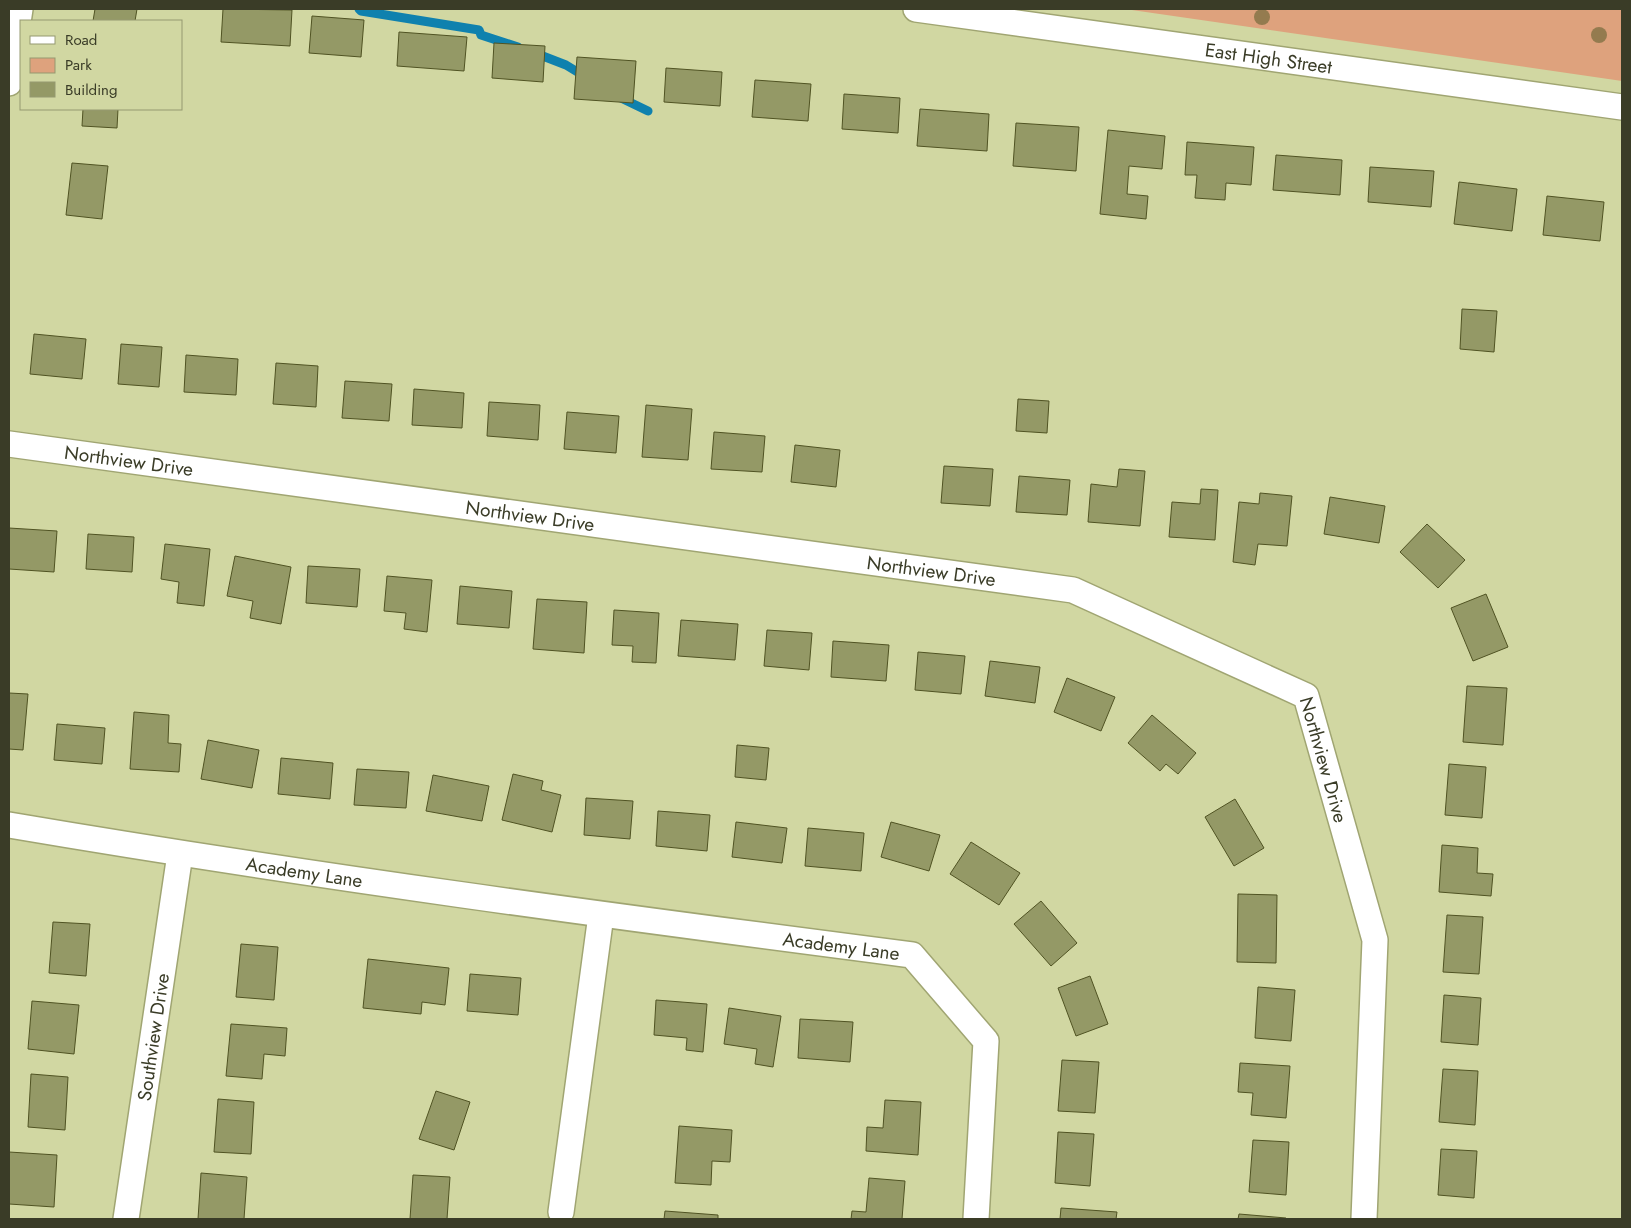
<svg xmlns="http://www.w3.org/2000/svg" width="1631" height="1228" viewBox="0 0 1631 1228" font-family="Jost,sans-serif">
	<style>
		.green { fill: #dea27d }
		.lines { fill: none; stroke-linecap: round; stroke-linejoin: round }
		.stream { stroke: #0f81ae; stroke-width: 9 }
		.building { fill: #949966; stroke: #505323 }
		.street-casing { stroke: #a0a572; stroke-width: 28 }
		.street { stroke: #fff; stroke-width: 25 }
		.tree { fill: #947b4f }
		.labels { text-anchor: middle; stroke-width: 4; stroke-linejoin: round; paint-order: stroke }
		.street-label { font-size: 19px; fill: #3a3c27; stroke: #d1d7a2 }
	</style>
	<rect width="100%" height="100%" fill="#d1d7a2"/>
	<!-- green -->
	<path class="green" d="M1125,9H1622V81Z"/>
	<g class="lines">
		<!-- stream -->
		<path class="stream" d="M359,9L361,11L479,30L481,35L518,47
			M535,53L566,65L584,76
			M621,98L648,111"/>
	</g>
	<!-- building -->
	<path class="building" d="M95,9H137L135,21H93Z
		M223,9L292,10L290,46L221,42Z
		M312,16L364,20L361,57L309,53Z
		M399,32L467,37L464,71L397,66Z
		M494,43L545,46L543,82L492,78Z
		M577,57L636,61L633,103L574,99Z
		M666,68L722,72L720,106L664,102Z
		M755,80L811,84L808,121L752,117Z
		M844,94L900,98L898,133L842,129Z
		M83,109H118L117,128L82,126Z
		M920,109L989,114L987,151L917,146Z
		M1016,123L1079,127L1076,171L1013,166Z
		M1108,130L1165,136L1162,169L1129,166L1127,194L1148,196L1146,219L1100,214Z
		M1187,142L1254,147L1251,185L1226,183L1225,200L1195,198L1197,175H1185Z
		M1276,155L1342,160L1340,195L1273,190Z
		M72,163L108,166L102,219L66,215Z
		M1370,167L1434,171L1431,207L1368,202Z
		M1459,182L1517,189L1512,231L1454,224Z
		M1547,196L1604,202L1600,241L1543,235Z
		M1462,309L1497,311L1494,352L1460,349Z
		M34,334L86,339L82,379L30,374Z
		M121,344L162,347L159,387L118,384Z
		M186,355L238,359L236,395L184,392Z
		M276,363L318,366L316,407L273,404Z
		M345,381L392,384L389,421L342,418Z
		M414,389L464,393L462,428L412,425Z
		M1018,399L1049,401L1047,433L1016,431Z
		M489,402L540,405L538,440L487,436Z
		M646,405L692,409L688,460L642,457Z
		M567,412L619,416L616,453L564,449Z
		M714,432L765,436L762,472L711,469Z
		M795,445L840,450L836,487L791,482Z
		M944,466L993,469L990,506L941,503Z
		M1119,469L1145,471L1140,526L1088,522L1091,484L1117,487Z
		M1019,476L1070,480L1067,515L1016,512Z
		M1201,489L1218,490L1215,540L1169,537L1172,502L1200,504Z
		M1260,493L1292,496L1287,546L1258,544L1255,565L1233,562L1239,502L1259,504Z
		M1330,497L1385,506L1379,543L1324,534Z
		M1427,524L1465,560L1438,588L1400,552Z
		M9,528L57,531L54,572L9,569Z
		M88,534L134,537L132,572L86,569Z
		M165,544L210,549L204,606L177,603L179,582L161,579Z
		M235,556L291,567L281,624L250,618L253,601L227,596Z
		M308,566L360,569L357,607L306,603Z
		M387,576L432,580L427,632L404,629L406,613L384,611Z
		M460,586L512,591L509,628L457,624Z
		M1486,594L1508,647L1473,661L1451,608Z
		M537,599L587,602L584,653L533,649Z
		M614,610L659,613L656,663L632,662L633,646L612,645Z
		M681,620L738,624L735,660L678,656Z
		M767,630L812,633L809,670L764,666Z
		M833,641L889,645L886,681L831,677Z
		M918,652L965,656L961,694L915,690Z
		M990,661L1040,667L1035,703L985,696Z
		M1067,678L1115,697L1101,731L1054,712Z
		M1467,686L1507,688L1503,745L1463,742Z
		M9,693L28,694L23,750L9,749Z
		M134,712L169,715L168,743L181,744L179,772L130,769Z
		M1152,715L1196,753L1178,774L1166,764L1160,771L1128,743Z
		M57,724L105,728L102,764L54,760Z
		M208,740L259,750L252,788L201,779Z
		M737,745L769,748L766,780L735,777Z
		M281,758L333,763L330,799L278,794Z
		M1449,764L1486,767L1482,818L1445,815Z
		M357,769L409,772L406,808L354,805Z
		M513,774L543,781L541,790L561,795L552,832L502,820Z
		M433,775L489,786L482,821L426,811Z
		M586,798L633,801L630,839L584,835Z
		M1235,799L1264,848L1234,866L1205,817Z
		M658,811L710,815L707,851L656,846Z
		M736,822L787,828L782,863L732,857Z
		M891,822L940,835L929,871L881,857Z
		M808,828L864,833L861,871L805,866Z
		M971,842L1020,873L999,905L950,874Z
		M1442,845L1478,848L1477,873L1493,874L1491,896L1439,892Z
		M1238,894L1277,895L1276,963L1237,962Z
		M1041,901L1077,943L1051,966L1014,924Z
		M1447,915L1483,917L1479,974L1443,972Z
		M53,922L90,924L86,976L49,973Z
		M241,944L278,947L274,1000L236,997Z
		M368,959L449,968L445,1005L422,1002L421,1014L363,1008Z
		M470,974L521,978L518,1015L467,1011Z
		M1090,976L1108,1024L1076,1036L1058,988Z
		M1258,987L1295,990L1291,1041L1255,1038Z
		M1444,995L1481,998L1478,1045L1441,1042Z
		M656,1000L707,1004L703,1052L686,1050L687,1038L654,1035Z
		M32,1001L79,1005L74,1054L28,1049Z
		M729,1008L781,1016L773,1067L755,1064L757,1049L724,1044Z
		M800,1019L853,1022L850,1062L798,1058Z
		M231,1024L287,1028L285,1056L264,1054L262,1079L226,1076Z
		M1062,1060L1099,1062L1095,1113L1058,1111Z
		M1240,1063L1290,1066L1286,1118L1251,1115L1253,1093L1238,1092Z
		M1443,1069L1478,1071L1475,1125L1439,1122Z
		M31,1074L68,1077L65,1130L28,1127Z
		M436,1091L470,1102L454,1150L419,1139Z
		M218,1099L254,1102L251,1154L214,1152Z
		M885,1100L921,1102L918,1155L866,1151L867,1127L883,1128Z
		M679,1126L732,1130L730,1162L712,1161L711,1185L675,1183Z
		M1058,1132L1094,1134L1090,1186L1055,1183Z
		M1253,1140L1289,1142L1286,1195L1249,1192Z
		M1441,1149L1477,1151L1474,1198L1438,1195Z
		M9,1152L57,1155L54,1207L9,1204Z
		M201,1173L247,1177L244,1219H198Z
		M413,1175L450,1177L447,1219H410Z
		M869,1178L905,1181L902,1219H851L852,1211L866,1212Z
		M1061,1208L1117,1212L1116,1219H1060Z
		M665,1211L718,1215V1219H664Z
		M1239,1214L1286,1218V1219H1238Z"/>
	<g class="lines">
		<!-- street casing -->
		<g class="street-casing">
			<g id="street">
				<path id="s1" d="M916,9L1622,107"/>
				<path d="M9,83L20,9"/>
				<path id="s2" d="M9,444L1073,590L1306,696L1375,940L1364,1219"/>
				<path id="s3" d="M9,825C309,876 610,916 912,955L986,1041L976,1219"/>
				<path d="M561,1212L601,915"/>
				<path id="s4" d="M126,1219L180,854"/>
			</g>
		</g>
		<!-- street -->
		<use href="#street" class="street"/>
	</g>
	<!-- trees -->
	<g class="tree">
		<circle cx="1262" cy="17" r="8"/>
		<circle cx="1599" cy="35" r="8"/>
	</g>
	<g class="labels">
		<!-- street labels -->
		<g class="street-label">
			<text dy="7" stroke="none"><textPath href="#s1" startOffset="356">East High Street</textPath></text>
			<text dy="7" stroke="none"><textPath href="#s2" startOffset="121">Northview Drive</textPath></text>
			<text dy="7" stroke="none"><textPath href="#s2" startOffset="526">Northview Drive</textPath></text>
			<text dy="7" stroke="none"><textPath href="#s2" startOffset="931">Northview Drive</textPath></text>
			<text dy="7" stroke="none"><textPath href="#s2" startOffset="1396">Northview Drive</textPath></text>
			<text dy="7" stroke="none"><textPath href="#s3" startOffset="299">Academy Lane</textPath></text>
			<text dy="7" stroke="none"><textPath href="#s3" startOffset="841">Academy Lane</textPath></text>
			<text dy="7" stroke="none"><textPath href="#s4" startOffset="184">Southview Drive</textPath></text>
		</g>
	</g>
	<!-- border -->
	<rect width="1631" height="1228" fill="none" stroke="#3a3c27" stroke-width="20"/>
	<!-- legend -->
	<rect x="20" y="20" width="162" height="90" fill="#d1d7a2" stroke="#959971"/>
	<rect x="30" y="36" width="25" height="8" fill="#ffffff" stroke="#959971"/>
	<text x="65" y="45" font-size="15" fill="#3a3c27">Road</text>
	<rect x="30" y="58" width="25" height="15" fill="#dea27d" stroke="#959971"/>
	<text x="65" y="70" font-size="15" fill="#3a3c27">Park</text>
	<rect x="30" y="82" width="25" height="15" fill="#949966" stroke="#959971"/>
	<text x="65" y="95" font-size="15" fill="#3a3c27">Building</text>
</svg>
